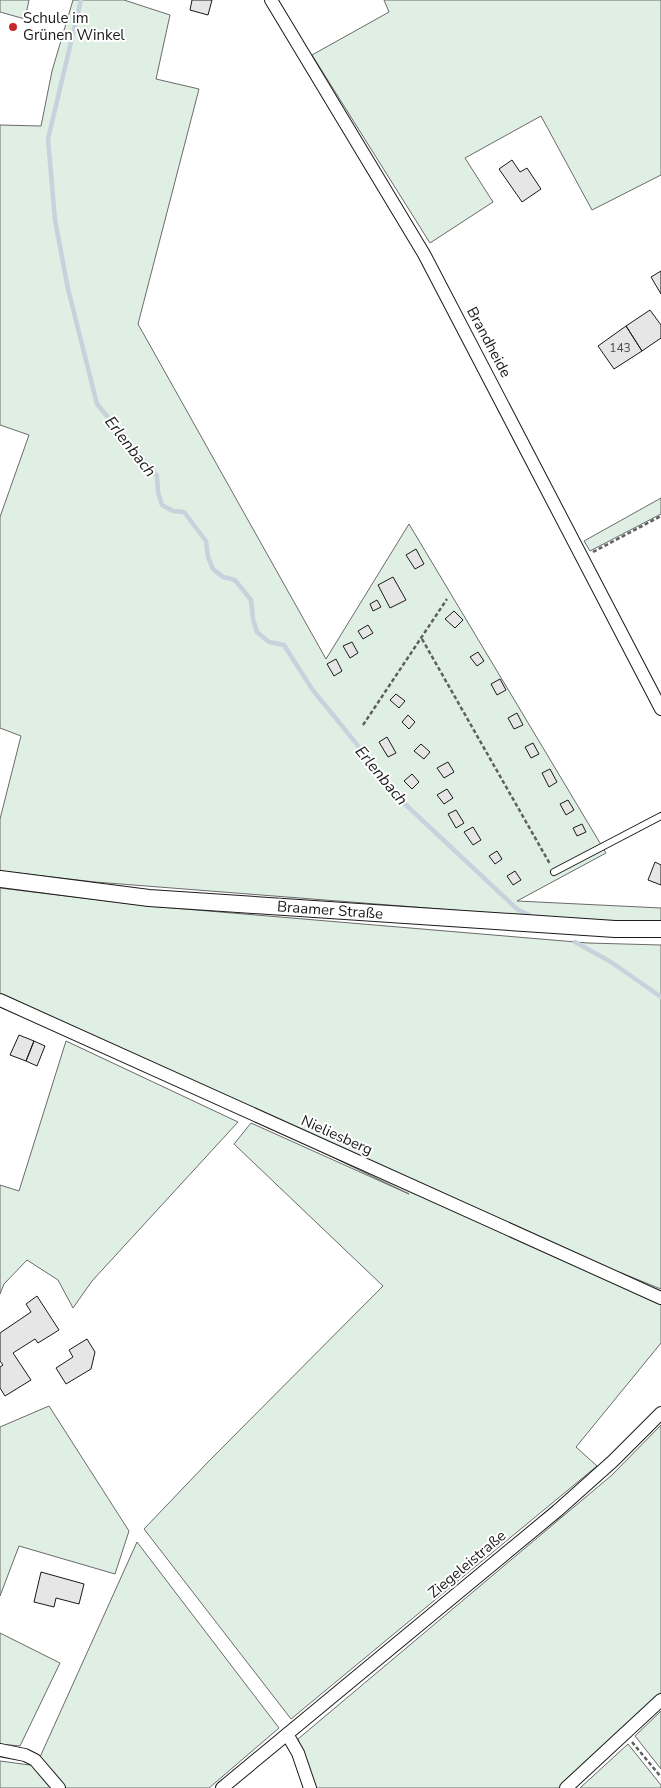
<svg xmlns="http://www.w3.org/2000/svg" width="661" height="1788" viewBox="0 0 661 1788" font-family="'Nunito Sans',sans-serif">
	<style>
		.green { fill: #e0efe3; stroke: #6a6a6a }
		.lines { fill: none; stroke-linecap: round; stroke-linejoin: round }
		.stream { stroke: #c6d2dc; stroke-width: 4.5 }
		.building { fill: #e6e6e6; stroke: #1a1a1a }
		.service-casing { stroke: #1a1a1a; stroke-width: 8 }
		.minor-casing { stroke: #1a1a1a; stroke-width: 14 }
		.tertiary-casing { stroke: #1a1a1a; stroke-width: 18 }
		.path { stroke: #5f5f5f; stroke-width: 2.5; stroke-dasharray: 4 2.5; stroke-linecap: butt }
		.service { stroke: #fff; stroke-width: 6 }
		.minor { stroke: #fff; stroke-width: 12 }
		.tertiary { stroke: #fff; stroke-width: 16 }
		.poi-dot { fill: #c62828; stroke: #fff; stroke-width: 2 }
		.labels { text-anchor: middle; stroke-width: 4; stroke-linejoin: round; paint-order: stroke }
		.number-label { font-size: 12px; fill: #4d4d4d }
		.poi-label { font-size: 15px; fill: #1a1a1a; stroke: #fff; text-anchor: start }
		.street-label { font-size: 15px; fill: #1a1a1a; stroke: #fff }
		.water-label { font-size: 16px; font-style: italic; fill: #1a1a1a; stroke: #fff }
	</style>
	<rect width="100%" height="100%" fill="#fff"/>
	<!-- green -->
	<path class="green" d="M0,0H29L25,19L0,12Z
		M73,0H124L170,15L156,79L199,89L138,324L326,659L409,524L606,853L517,901L661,908V923L606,922L95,882L0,871V819L21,736L0,728V517L29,435L0,425V125L41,126L52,71Z
		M384,0H661V175L592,210L541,116L465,158L493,202L430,243L312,55L389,12Z
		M661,498V514L590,551L584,541Z
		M0,888L149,906L588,943L661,945V1289L619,1272L617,1284L661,1304V1343L576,1447L597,1466L291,1719L144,1529L207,1463L383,1286L234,1144L251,1123L409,1194C272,1129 137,1060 0,995Z
		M66,1041L238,1122L92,1281L73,1308L58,1280L27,1260L4,1284L0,1294V1185L19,1191Z
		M49,1406L129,1531L115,1574L19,1546L0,1596V1427Z
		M661,1425V1693L559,1788H314L298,1739L612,1475Z
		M137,1542L279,1728L209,1788H0V1761L30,1765L40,1757Z
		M0,1633L60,1663L20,1746L0,1744Z
		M661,1711V1769L635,1736Z
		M628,1744L661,1785V1788H580Z"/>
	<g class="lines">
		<!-- stream -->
		<path class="stream" d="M81,0L48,139L55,220L68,289L97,404L157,476L158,492L162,505L173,511L184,512L206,541L208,557L213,569L223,577L235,580L251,600L253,619L257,632L269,642L284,645L312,689L406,805L517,909L533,917
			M575,942L611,962L661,997"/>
	</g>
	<!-- building -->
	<path class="building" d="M192,0H212L208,15L190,10Z
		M512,160L520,172L527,168L541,189L522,202L499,169Z
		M661,271V294L651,277Z
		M650,310L661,325V338L642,351L626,326Z
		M626,326L642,351L614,369L598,346Z
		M416,549L424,564L415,569L406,555Z
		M393,577L406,600L390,608L378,585Z
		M377,600L381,607L373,611L370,604Z
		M454,611L463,620L455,628L445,619Z
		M368,625L373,633L363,639L358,631Z
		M352,642L358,653L350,658L343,646Z
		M478,652L484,661L477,666L470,657Z
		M336,659L342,671L334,676L327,664Z
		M500,679L506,690L497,695L491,684Z
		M396,694L405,701L399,708L390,700Z
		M517,713L523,725L514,729L508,718Z
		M408,715L415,722L409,729L402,722Z
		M387,737L396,753L388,757L379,742Z
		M533,743L539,754L531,758L525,747Z
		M421,744L430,752L424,759L414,751Z
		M448,762L454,772L444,778L437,768Z
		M550,769L557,782L549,787L542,773Z
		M412,774L419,782L412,789L404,781Z
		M447,789L453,798L444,804L437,795Z
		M568,800L574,810L566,815L560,804Z
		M456,810L464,823L456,828L448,814Z
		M582,824L586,832L577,836L573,828Z
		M473,827L481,840L473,845L464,832Z
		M497,851L502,859L495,864L489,856Z
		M655,862L661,865V885L648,880Z
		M515,871L521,880L513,885L507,876Z
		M19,1035L34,1041L26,1061L10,1055Z
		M34,1041L45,1046L37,1066L26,1061Z
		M37,1296L59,1330L38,1343L35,1339L13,1353L31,1380L5,1396L0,1388V1367L3,1365L0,1361V1333L31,1312L26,1304Z
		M87,1339L95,1352L91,1369L66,1384L56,1368L73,1357L69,1350Z
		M41,1572L84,1584L79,1604L56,1598L54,1607L34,1602Z"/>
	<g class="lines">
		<!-- service casing -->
		<g class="service-casing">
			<path id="service" d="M554,872L661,816"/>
		</g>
		<!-- minor casing -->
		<g class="minor-casing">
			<path id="minor" d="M271,0L424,254L661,709
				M0,1000L661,1298
				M287,1734L298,1753L310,1788
				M0,1750L25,1755L35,1760L59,1788
				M222,1788L557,1511L613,1461L661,1413
				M566,1788L661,1700"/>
		</g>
		<!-- tertiary casing -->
		<g class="tertiary-casing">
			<path id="tertiary" d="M0,879L149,898L615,929H661"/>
		</g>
		<!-- path -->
		<path class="path" d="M593,552L661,516
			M422,639L550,864
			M363,725L447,599
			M632,1742L661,1777"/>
		<!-- service -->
		<use href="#service" class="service"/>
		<!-- minor -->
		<use href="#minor" class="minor"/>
		<!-- tertiary -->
		<use href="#tertiary" class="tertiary"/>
	</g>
	<!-- markers -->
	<circle class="poi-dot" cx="13" cy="27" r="5"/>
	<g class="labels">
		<!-- number labels -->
		<g class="number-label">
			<text x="620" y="352">143</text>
		</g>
		<!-- poi labels -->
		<g class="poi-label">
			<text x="23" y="23">Schule im<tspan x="23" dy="17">Grünen Winkel</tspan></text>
		</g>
		<!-- street labels -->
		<g class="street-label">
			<text transform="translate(489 342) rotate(62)" y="5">Brandheide</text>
			<text transform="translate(330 910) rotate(4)" y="5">Braamer Straße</text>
			<text transform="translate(337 1135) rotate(24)" y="5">Nieliesberg</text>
			<text transform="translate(467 1564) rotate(-40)" y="5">Ziegeleistraße</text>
		</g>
		<!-- water labels -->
		<g class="water-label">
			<text transform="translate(131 446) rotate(52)" y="6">Erlenbach</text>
			<text transform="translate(382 775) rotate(50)" y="6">Erlenbach</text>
		</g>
	</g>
</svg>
